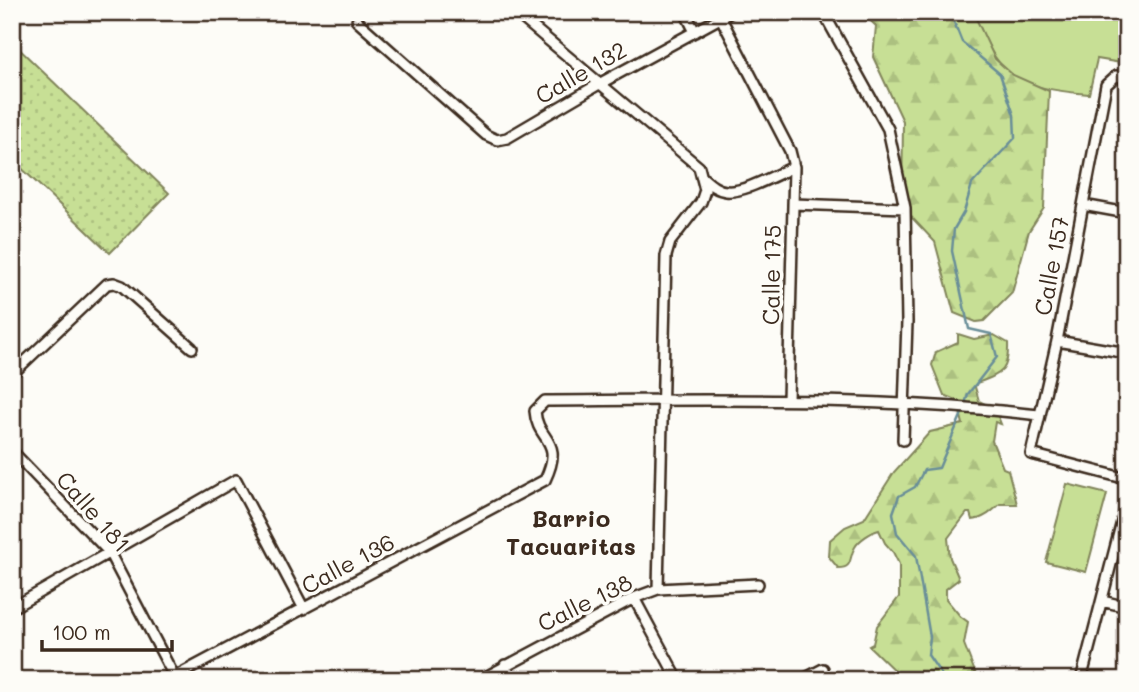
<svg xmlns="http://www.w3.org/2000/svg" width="1139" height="692" viewBox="0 0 1139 692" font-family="Mali,sans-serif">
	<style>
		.grass { fill: #c7df95; stroke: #81845a; stroke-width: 2 }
		.forest { fill: url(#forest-firs); stroke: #81845a; stroke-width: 2 }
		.park { fill: url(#park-dots); stroke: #81845a; stroke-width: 2 }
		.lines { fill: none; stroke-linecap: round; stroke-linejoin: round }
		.stream { stroke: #698e98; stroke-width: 2.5 }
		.street-casing { stroke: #3b2a1e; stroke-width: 14 }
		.street { stroke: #fdfcf7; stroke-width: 9 }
		.labels { text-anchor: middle; stroke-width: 7; stroke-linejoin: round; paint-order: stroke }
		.street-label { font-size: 23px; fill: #3b2a1e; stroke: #fdfcf7 }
		.neighbourhood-label { font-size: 24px; font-weight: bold; fill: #3b2a1e; stroke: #fdfcf7 }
	</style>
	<defs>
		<pattern id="forest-firs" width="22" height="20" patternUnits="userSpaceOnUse" patternTransform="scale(1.75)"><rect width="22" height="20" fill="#c7df95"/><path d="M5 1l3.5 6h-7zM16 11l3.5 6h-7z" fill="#acc080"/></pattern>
		<pattern id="park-dots" width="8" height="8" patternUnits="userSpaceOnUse" patternTransform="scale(1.75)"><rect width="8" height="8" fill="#c7df95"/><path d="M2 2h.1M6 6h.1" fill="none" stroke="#acc080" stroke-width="1.8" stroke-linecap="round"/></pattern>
	</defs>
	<rect width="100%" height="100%" fill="#fdfcf7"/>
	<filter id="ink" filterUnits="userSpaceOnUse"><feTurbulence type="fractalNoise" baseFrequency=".0143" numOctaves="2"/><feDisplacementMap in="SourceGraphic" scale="14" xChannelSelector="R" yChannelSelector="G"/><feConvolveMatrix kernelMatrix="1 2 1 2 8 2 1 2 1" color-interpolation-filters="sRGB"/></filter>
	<g filter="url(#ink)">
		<!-- grass -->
		<path class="grass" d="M973,12H1127V64L1097,59L1089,94C1056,91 1014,88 995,57C986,44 980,27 973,12Z
			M1067,484L1107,494L1086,572L1046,562Z"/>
		<!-- forest -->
		<path class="forest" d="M861,12H973L995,59L1013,75L1049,91L1044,208L1029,231L1012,293L984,321L976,322L954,313L935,242L902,207L903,121L873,57L876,26Z
			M958,334L974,339L994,335L1008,343C1009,371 1003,373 977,383L975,387L979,401L995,409L1001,424L995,422L992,441L1003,468L1008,470L1017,504H1000C991,512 984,519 972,520L970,513H967L948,538L950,558L959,579L946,589V599L960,616L968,622L964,644L978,680H904L869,646L873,644L877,626L899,597V564L893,552L885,543L879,530C871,532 859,540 855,547C848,558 854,568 838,568L829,557L830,540L845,527L864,519L894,472L930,432L963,424L957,400L944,395L932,365L936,352L958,342Z"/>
		<!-- park -->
		<path class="park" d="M12,42L169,193L110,253L12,159Z"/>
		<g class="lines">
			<!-- stream -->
			<path class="stream" d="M950,12L962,42L1000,74L1014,115L1015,138L972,184L964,212L954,229L952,251L969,329L991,334L997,357L968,394L965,404
				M945,680L928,655L930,637L916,556L897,533L893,513L899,496L915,487L924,470L939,468L963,411"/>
			<!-- street casing -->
			<g class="street-casing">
				<path id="street" d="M515,12L699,167L705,190L701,202L670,242L666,256L658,589
					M685,12L695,32
					M823,12L888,129L905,208L907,322L903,440
					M721,18L790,151L794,167L788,400
					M357,21L486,135L497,140L507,138L599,84L731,12
					M1127,78L1116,76L1106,85L1057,341L1031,454L1127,479
					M703,178C710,184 716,190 726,191C745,193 776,174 794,167
					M793,204L905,208
					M1083,205L1127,213
					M1057,341L1127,353
					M12,374L107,284L114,283L122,286L192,348
					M12,451L109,552L176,680
					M634,598L678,680
					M1102,601L1127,607
					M12,608L236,480L304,609
					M505,665L513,680
					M169,680L545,480C565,438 537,442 535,411L545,401C710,400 875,396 1039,415
					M480,680L634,598L658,589L758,584
					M802,680L823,669
					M1081,680L1127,502"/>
			</g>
			<!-- street -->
			<use href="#street" class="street"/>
		</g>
	</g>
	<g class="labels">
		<!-- street labels -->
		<g class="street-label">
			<text transform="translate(581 73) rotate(-30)" y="8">Calle 132</text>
			<text transform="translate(1052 266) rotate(-79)" y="8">Calle 157</text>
			<text transform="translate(772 275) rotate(-89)" y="8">Calle 175</text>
			<text transform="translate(93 512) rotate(49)" y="8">Calle 181</text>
			<text transform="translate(348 564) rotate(-28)" y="8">Calle 136</text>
			<text transform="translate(585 603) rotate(-26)" y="8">Calle 138</text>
		</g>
		<!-- neighbourhood labels -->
		<g class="neighbourhood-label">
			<text x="571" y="527">Barrio<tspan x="571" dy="28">Tacuaritas</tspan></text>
		</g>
	</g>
	<!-- margin -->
	<rect width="1139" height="692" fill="none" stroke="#fdfcf7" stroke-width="42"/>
	<rect x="21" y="21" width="1097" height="650" fill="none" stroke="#3b2a1e" stroke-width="2.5" filter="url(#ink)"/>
	<!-- scale -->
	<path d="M42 640v10h130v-10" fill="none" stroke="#3b2a1e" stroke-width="3.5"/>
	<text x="52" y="640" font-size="21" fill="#3b2a1e" stroke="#fdfcf7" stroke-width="5" paint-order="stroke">100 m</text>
</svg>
